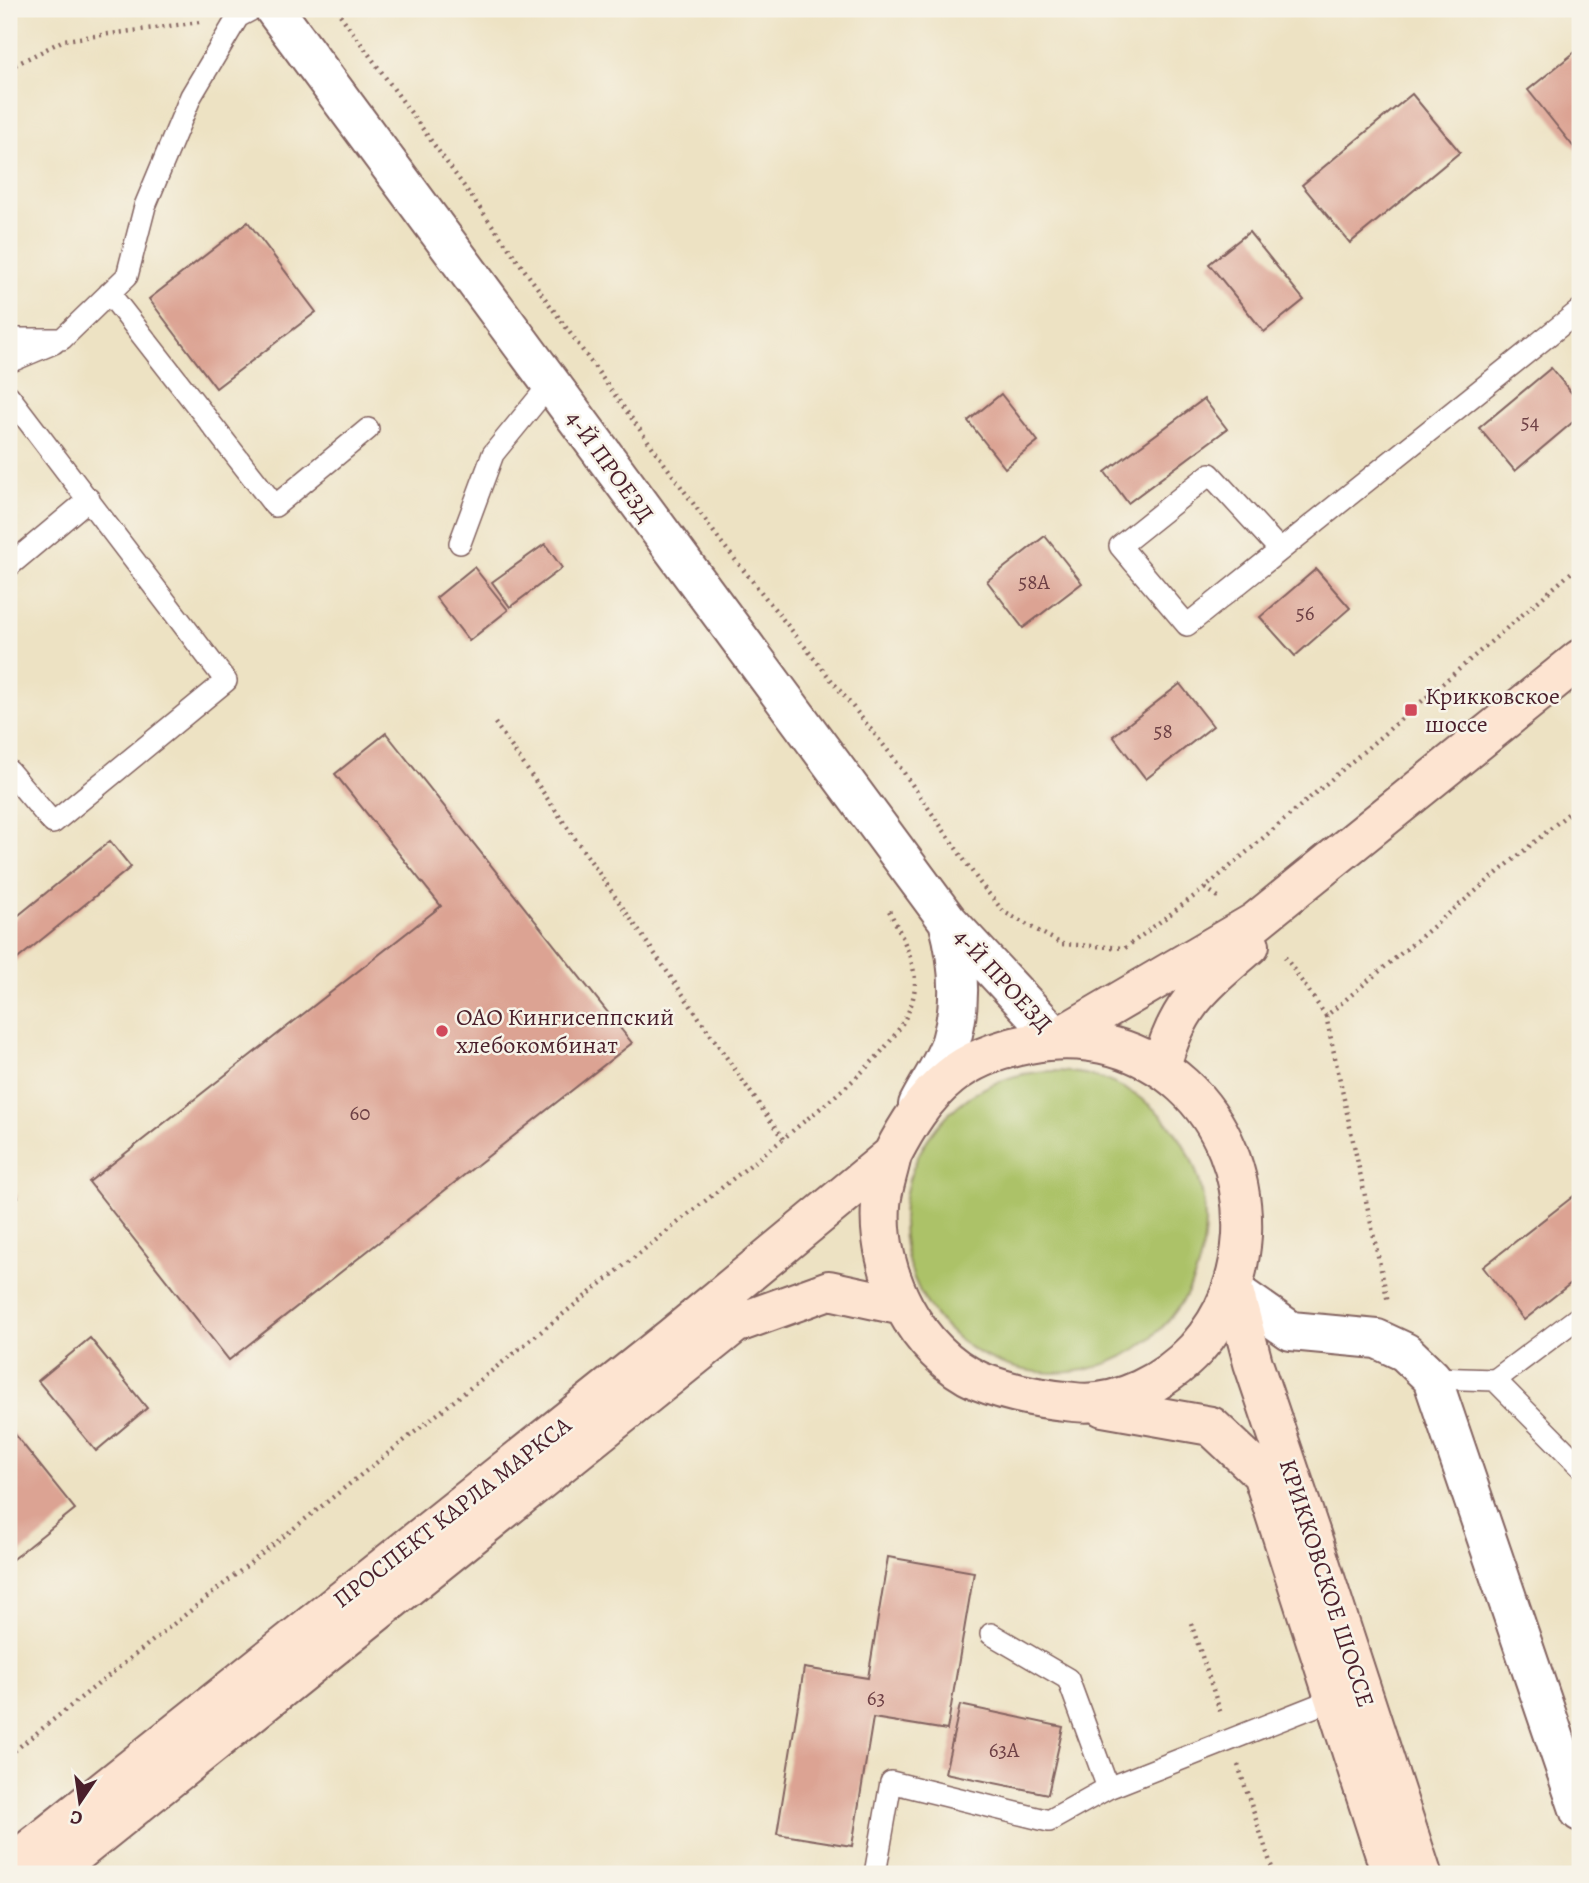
<svg xmlns="http://www.w3.org/2000/svg" width="1589" height="1883" viewBox="0 0 1589 1883" font-family="Alegreya,serif">
	<style>
		.green { fill: #acc267; stroke: #7b7049; stroke-width: 2 }
		.building { fill: #dca393 }
		.lines { fill: none; stroke-linecap: round; stroke-linejoin: round }
		.service-casing { stroke: #836360; stroke-width: 24 }
		.minor-casing { stroke: #836360; stroke-width: 42 }
		.secondary-casing { stroke: #836360; stroke-width: 42 }
		.path { stroke: #836360; stroke-width: 4.5; stroke-dasharray: 2 5; stroke-linecap: butt }
		.service { stroke: #fff; stroke-width: 21 }
		.minor { stroke: #fff; stroke-width: 38 }
		.secondary { stroke: #fde4d1; stroke-width: 38 }
		.poi-dot { fill: #d1495b; stroke: #f7f3e8; stroke-width: 2.5 }
		.labels { text-anchor: middle; stroke-width: 5; stroke-linejoin: round; paint-order: stroke }
		.number-label { font-size: 21px; fill: #6e4045 }
		.street-label { font-size: 24px; fill: #4a1f2b; stroke: #f7f3e8 }
		.poi-label { font-size: 24px; fill: #4a1f2b; stroke: #f7f3e8; text-anchor: start }
	</style>
	<rect width="100%" height="100%" fill="#f7f3e8"/>
	<filter id="ink" filterUnits="userSpaceOnUse"><feTurbulence type="fractalNoise" baseFrequency=".0143" numOctaves="2"/><feDisplacementMap in="SourceGraphic" scale="14" xChannelSelector="R" yChannelSelector="G"/><feConvolveMatrix kernelMatrix="1 2 1 2 8 2 1 2 1" color-interpolation-filters="sRGB"/></filter>
	<filter id="wash" filterUnits="userSpaceOnUse"><feTurbulence type="fractalNoise" baseFrequency=".00686" numOctaves="4" result="noise"/><feDisplacementMap in="SourceGraphic" scale="28" xChannelSelector="R" yChannelSelector="G"/><feGaussianBlur stdDeviation="1.57" result="paint"/><feColorMatrix in="noise" values="0 0 0 0 0 0 0 0 0 0 0 0 0 0 0 0 0 1.4 0 .05"/><feComposite in="paint" operator="in"/></filter>
	<g filter="url(#wash)">
		<rect width="100%" height="100%" fill="#ede2c3"/>
		<!-- green -->
		<path class="green" d="M903 1222a151 151 0 1 1 302 0a151 151 0 1 1-302 0Z"/>
		<g id="blocks">
			<!-- building -->
			<path class="building" d="M1580,48V155L1528,90Z
				M1412,94L1460,152L1350,243L1302,185Z
				M248,222L316,312L216,388L149,299Z
				M1249,232L1304,300L1264,332L1209,264Z
				M1551,368L1580,403V416L1515,471L1479,428Z
				M1001,394L1038,441L1005,468L968,421Z
				M1204,399L1227,429L1128,503L1105,472Z
				M1045,536L1082,583L1023,628L987,581Z
				M545,544L562,568L510,607L492,582Z
				M474,567L508,610L469,641L436,598Z
				M1316,569L1350,608L1295,656L1260,617Z
				M1180,684L1213,726L1146,779L1113,736Z
				M386,733L632,1043L229,1360L89,1182L441,906L335,774Z
				M110,841L131,867L9,966V923Z
				M9,1185L18,1197L9,1203Z
				M1580,1191V1276L1524,1320L1483,1267Z
				M90,1338L147,1408L96,1451L38,1381Z
				M9,1427L75,1509L9,1562Z
				M888,1557L974,1572L947,1730L873,1718L852,1846L777,1834L804,1668L868,1678Z
				M960,1705L1063,1727L1048,1794L945,1773Z"/>
		</g>
	</g>
	<g filter="url(#ink)">
		<use href="#blocks" fill-opacity="0" stroke="#836360" stroke-width="2"/>
		<g class="lines">
			<!-- service casing -->
			<g class="service-casing">
				<path id="service" d="M109,293L275,506L368,429
					M9,339H62L127,276L145,206L191,96L238,17L253,9
					M9,362L54,343
					M9,396L226,681L53,823L9,771
					M460,543L493,454L551,383
					M1280,550L1210,474L1120,546L1187,625L1580,310
					M9,566L89,499
					M1432,1378L1495,1380L1580,1466
					M1495,1380L1580,1316
					M991,1634L1068,1679L1108,1788L1341,1696
					M875,1874L891,1782L1049,1821L1108,1788"/>
			</g>
			<!-- minor casing -->
			<g class="minor-casing">
				<path id="minor" d="M274,9L948,921L1057,1038
					M918,1105C928,1085 944,1063 951,1041C963,1001 959,961 948,921
					M1234,1291L1291,1331L1377,1339L1405,1352L1432,1378L1580,1812"/>
			</g>
			<!-- secondary casing -->
			<g class="secondary-casing">
				<path id="secondary" d="M1057,1038L1255,922L1580,659
					M1161,1067C1178,1003 1203,986 1250,945
					M1234,1291L1253,1363L1315,1546
					M1103,1407L1211,1426L1262,1474L1391,1874
					M1314,1544L1422,1874
					M9,1866L672,1337L892,1155C907,1126 924,1098 950,1077C972,1059 1001,1049 1028,1044C1150,1020 1247,1114 1242,1235C1239,1279 1226,1315 1196,1349C1166,1381 1119,1407 1074,1402C1041,1399 1011,1394 979,1381C916,1353 876,1272 881,1205C882,1189 889,1171 892,1155
					M51,1874L735,1324L829,1290L903,1306"/>
			</g>
			<!-- path -->
			<path class="path" d="M336,9L721,542L893,757L980,883L1004,912L1062,944L1125,948L1205,888L1580,565
				M9,68L64,40L200,22
				M495,723L783,1139
				M1205,888L1220,898
				M1285,957L1326,1016L1580,804
				M1326,1016L1388,1302
				M1191,1623L1221,1714
				M9,1755L783,1139C825,1102 926,1035 914,972C909,949 898,927 887,907
				M1238,1765L1274,1874"/>
			<!-- service -->
			<use href="#service" class="service"/>
			<!-- minor -->
			<use href="#minor" class="minor"/>
			<!-- secondary -->
			<use href="#secondary" class="secondary"/>
		</g>
	</g>
	<!-- markers -->
	<g class="poi-dot">
		<rect x="1404" y="703" width="14" height="14" rx="3.5"/>
		<circle cx="442" cy="1031" r="7"/>
	</g>
	<g class="labels">
		<!-- number labels -->
		<g class="number-label">
			<text x="1530" y="429">54</text>
			<text x="1034" y="589">58А</text>
			<text x="1305" y="620">56</text>
			<text x="1163" y="738">58</text>
			<text x="360" y="1120">60</text>
			<text x="876" y="1705">63</text>
			<text x="1004" y="1757">63А</text>
		</g>
		<!-- street labels -->
		<g class="street-label">
			<text transform="translate(610 466) rotate(54)" y="8">4-Й ПРОЕЗД</text>
			<text transform="translate(1003 980) rotate(47)" y="8">4-Й ПРОЕЗД</text>
			<text transform="translate(452 1512) rotate(-38)" y="8">ПРОСПЕКТ КАРЛА МАРКСА</text>
			<text transform="translate(1327 1583) rotate(72)" y="8">КРИККОВСКОЕ ШОССЕ</text>
		</g>
		<!-- poi labels -->
		<g class="poi-label">
			<text x="1425" y="704">Крикковское<tspan x="1425" dy="28">шоссе</tspan></text>
			<text x="456" y="1025">ОАО Кингисеппский<tspan x="456" dy="28">хлебокомбинат</tspan></text>
		</g>
	</g>
	<!-- margin -->
	<rect width="1589" height="1883" fill="none" stroke="#f7f3e8" stroke-width="35"/>
	<!-- north arrow -->
	<g transform="translate(80 1802) rotate(193)" stroke="#f7f3e8" stroke-width="5" paint-order="stroke">
	<path d="M0-5L12 26L0 18L-12 26Z" fill="#4a1f2b"/>
	<text y="-10" font-size="19" font-weight="bold" text-anchor="middle" fill="#4a1f2b">С</text>
	</g>
</svg>
